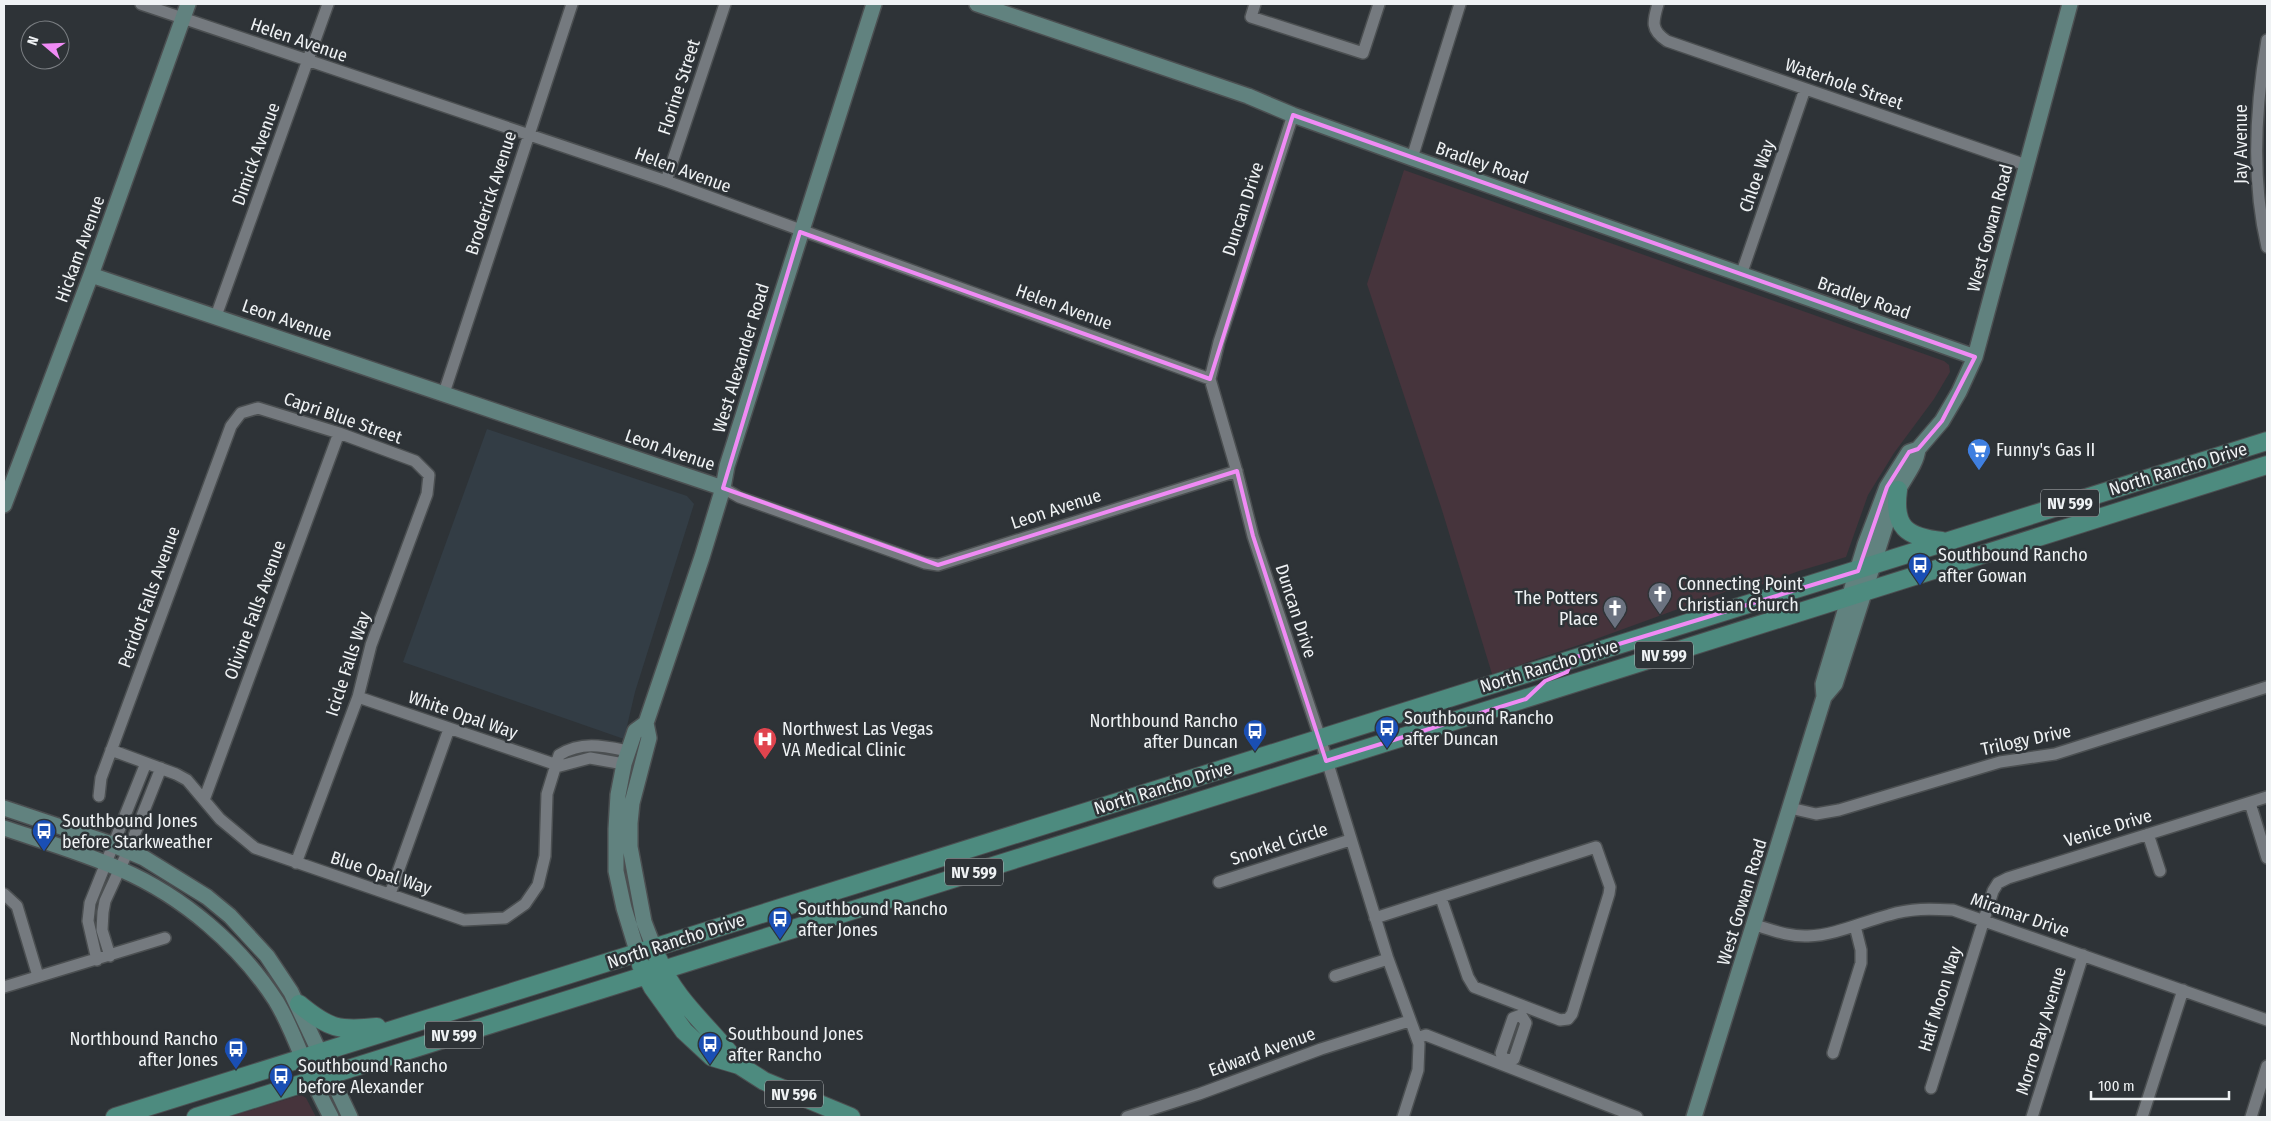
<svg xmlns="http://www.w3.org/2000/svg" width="2271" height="1121" viewBox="0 0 2271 1121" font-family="'Fira Sans Condensed',sans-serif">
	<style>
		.commercial { fill: #46343c }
		.built { fill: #333d45 }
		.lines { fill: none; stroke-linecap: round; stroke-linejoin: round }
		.street-casing { stroke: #4b4f51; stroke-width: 14 }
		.secondary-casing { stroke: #4b4f51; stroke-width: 18 }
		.primary-casing { stroke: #4b4f51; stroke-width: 20 }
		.street { stroke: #757a7f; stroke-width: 11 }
		.secondary { stroke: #61827f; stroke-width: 15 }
		.primary { stroke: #4d8b7f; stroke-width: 18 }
		.marked { fill: none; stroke: #f08bf5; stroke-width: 4; stroke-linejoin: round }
		.labels { text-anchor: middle; stroke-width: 5; stroke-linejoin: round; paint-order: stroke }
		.shield { fill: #2e3337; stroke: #b5b9bb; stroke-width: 1 }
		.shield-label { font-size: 16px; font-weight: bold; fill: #eff2f4 }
		.street-label { font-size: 18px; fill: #eff2f4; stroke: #2e3337 }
		.poi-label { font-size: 18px; fill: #eff2f4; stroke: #2e3337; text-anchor: start }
	</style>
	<rect width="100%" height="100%" fill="#2e3337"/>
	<!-- commercial -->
	<path class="commercial" d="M1404,170L1944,361L1949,365L1950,372L1934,399L1894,453L1868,495L1846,557L1799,571L1755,587L1733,589L1585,643L1492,674L1442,510L1367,284Z
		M301,1095L306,1098L316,1117H229Z"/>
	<!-- built -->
	<path class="built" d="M487,429L687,496L694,504L635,692L624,739L403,662Z"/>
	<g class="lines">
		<!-- street casing -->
		<g class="street-casing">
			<path id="street" d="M141,4L666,181L1210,379
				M1255,4L1251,17L1363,53L1379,4
				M1658,4C1653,21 1650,30 1667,41L2026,165
				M2267,40C2255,109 2251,179 2267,247
				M1293,115L1219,342L1210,379L1237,472L1253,536L1320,738L1388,959L1419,1044L1418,1070L1403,1117
				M1412,158L1460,4
				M666,181L725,4
				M1741,275L1805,89
				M216,316L328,4
				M444,393L572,4
				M723,488L739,497L925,563L938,565L1237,471
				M358,697L560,766L590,758L624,764
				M111,750L176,774L187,780L220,819L255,848L464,920L505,918L525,904L538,885L545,856L547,794L559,755C582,741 603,746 628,751
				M99,796L101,778L231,426L241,413L258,408L339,433L415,461L429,475L427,494L371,645L358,697L296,863
				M204,800L339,433
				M2250,803L2267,858
				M1790,808L1816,814L1839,810L2000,762L2055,754L2267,687
				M2148,834L2160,871
				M1219,882L1350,840
				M4,894L17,906L38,976
				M390,894L449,729
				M1375,918L1596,847L1610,887L1609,894L1572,1014L1568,1019L1560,1020L1474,987L1468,977L1441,898
				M1755,925C1772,930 1790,937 1808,936C1836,935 1862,922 1889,915C1911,908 1931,909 1953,910L2267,1020
				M110,956L102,930L103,912L105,901L128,851L161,768
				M97,960L88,921L90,903L146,763
				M1335,976L1388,959
				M4,987L165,938
				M1417,1038L1426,1035L1637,1117
				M1833,1053L1861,963V950L1855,926
				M1504,1060L1514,1059L1526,1023L1521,1015
				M1503,1065L1504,1060L1501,1053L1513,1018L1521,1015
				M1931,1088L1993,891L1998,883L2008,878L2267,797
				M1127,1117L1199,1094L1321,1049L1409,1021
				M2032,1117L2083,955
				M2142,1117L2183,990
				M2251,1117L2267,1066"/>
		</g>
		<!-- secondary casing -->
		<g class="secondary-casing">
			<path id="secondary" d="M977,4L1248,96L1293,115L1412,158L1975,357
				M91,275L723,488
				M4,505L91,275L188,4
				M1824,697L1823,684L1825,677L1865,545L1887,487L1909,452L1918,449L1942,421L1959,392L1975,357L2070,4
				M4,808L109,843L144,858L207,897L230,916L267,956L291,992L350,1117
				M4,828C43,841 84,853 122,870C182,896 240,945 276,1001C287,1019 295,1039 303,1059C312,1079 321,1098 331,1117
				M654,948L644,922L630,847V823L632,803L649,738L646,723L702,557L723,488L727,466L874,4
				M638,954L624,908L616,871V829L618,795L624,764L635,731L646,723
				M1694,1117L1824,697L1835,684L1895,496C1902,480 1916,466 1918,449"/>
		</g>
		<!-- primary casing -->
		<g class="primary-casing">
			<path id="primary" d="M1898,490C1893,527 1906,537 1942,541
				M658,959C675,1001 712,1029 739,1065
				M641,965L653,988L684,1031L712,1057L739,1065L764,1081L851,1117
				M299,1004C329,1029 339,1031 377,1027
				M115,1117L2267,441
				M196,1117L2267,465"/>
		</g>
		<!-- street -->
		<use href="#street" class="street"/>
		<!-- secondary -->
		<use href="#secondary" class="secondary"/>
		<!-- primary -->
		<use href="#primary" class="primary"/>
	</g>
	<!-- marked area -->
	<path class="marked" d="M1293,115L1975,357L1942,421L1918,449L1909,452L1887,487L1858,571L1573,658L1567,672L1545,681L1526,699L1326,761L1253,536L1237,471L938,565L723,488L800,232L1210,379Z"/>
	<!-- icons -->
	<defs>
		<g id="supermarket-pin" transform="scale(1.25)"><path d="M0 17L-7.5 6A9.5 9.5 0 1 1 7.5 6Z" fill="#3f7fe0" stroke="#2e3337"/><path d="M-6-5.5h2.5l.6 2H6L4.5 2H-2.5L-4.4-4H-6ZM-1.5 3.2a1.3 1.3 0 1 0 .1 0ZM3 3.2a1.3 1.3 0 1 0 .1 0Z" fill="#fff"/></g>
		<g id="bus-pin" transform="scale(1.25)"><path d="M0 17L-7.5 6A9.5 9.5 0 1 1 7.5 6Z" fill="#1a4fb4" stroke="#2e3337"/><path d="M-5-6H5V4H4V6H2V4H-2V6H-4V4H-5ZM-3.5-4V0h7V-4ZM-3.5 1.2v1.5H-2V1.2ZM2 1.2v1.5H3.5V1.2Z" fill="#fff"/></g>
		<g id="church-pin" transform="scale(1.25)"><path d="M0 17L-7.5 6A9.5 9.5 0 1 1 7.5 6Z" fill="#6b7280" stroke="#2e3337"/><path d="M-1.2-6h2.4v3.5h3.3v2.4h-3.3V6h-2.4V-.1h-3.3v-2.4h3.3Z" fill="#fff"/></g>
		<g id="hospital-pin" transform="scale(1.25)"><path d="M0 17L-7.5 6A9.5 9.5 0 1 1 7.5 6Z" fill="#e0444e" stroke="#2e3337"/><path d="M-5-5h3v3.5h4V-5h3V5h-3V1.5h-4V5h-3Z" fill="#fff"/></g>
	</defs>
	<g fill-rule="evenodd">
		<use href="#supermarket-pin" x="1979" y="450"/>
		<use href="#bus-pin" x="1920" y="565"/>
		<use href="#church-pin" x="1660" y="594"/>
		<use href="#church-pin" x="1615" y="608"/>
		<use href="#bus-pin" x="1387" y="728"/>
		<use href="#bus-pin" x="1255" y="731"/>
		<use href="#hospital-pin" x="765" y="739"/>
		<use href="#bus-pin" x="44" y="831"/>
		<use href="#bus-pin" x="780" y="919"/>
		<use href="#bus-pin" x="710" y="1044"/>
		<use href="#bus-pin" x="236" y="1049"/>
		<use href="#bus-pin" x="281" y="1076"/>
	</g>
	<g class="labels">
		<!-- shield labels -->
		<g class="shield">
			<rect x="2041" y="489.5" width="58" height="27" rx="4"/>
			<rect x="1635" y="641.5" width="58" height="27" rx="4"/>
			<rect x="945" y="858.5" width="58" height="27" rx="4"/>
			<rect x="425" y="1021.5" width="58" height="27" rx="4"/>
			<rect x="765" y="1080.5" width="58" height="27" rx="4"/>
		</g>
		<g class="shield-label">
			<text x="2070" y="509">NV 599</text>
			<text x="1664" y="661">NV 599</text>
			<text x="974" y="878">NV 599</text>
			<text x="454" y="1041">NV 599</text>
			<text x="794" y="1100">NV 596</text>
		</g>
		<!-- street labels -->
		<g class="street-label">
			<text transform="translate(299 40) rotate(19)" y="6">Helen Avenue</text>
			<text transform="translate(1844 84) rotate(19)" y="6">Waterhole Street</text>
			<text transform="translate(679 87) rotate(-72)" y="6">Florine Street</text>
			<text transform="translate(2241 144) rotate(-90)" y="6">Jay Avenue</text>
			<text transform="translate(256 154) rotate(-70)" y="6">Dimick Avenue</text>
			<text transform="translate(1482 163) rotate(19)" y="6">Bradley Road</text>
			<text transform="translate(683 170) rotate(20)" y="6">Helen Avenue</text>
			<text transform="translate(1757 176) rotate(-71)" y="6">Chloe Way</text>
			<text transform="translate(491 193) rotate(-72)" y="6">Broderick Avenue</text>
			<text transform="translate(1243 209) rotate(-72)" y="6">Duncan Drive</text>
			<text transform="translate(1990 228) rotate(-75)" y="6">West Gowan Road</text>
			<text transform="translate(80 249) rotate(-70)" y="6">Hickam Avenue</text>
			<text transform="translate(1864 298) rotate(19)" y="6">Bradley Road</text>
			<text transform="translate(1064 307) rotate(20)" y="6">Helen Avenue</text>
			<text transform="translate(287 320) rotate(19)" y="6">Leon Avenue</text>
			<text transform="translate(741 358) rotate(-73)" y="6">West Alexander Road</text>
			<text transform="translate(343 418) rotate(19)" y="6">Capri Blue Street</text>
			<text transform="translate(670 450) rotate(19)" y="6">Leon Avenue</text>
			<text transform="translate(2178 469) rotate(-17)" y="6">North Rancho Drive</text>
			<text transform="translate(1056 509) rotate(-18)" y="6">Leon Avenue</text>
			<text transform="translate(149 597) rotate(-70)" y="6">Peridot Falls Avenue</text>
			<text transform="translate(255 610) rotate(-70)" y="6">Olivine Falls Avenue</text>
			<text transform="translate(1296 611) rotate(72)" y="6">Duncan Drive</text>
			<text transform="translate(348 664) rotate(-72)" y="6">Icicle Falls Way</text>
			<text transform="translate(1549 666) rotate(-17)" y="6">North Rancho Drive</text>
			<text transform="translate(463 715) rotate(19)" y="6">White Opal Way</text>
			<text transform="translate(2026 740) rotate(-12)" y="6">Trilogy Drive</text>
			<text transform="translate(1163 788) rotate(-17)" y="6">North Rancho Drive</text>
			<text transform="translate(2108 828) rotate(-17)" y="6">Venice Drive</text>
			<text transform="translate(1279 844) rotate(-18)" y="6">Snorkel Circle</text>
			<text transform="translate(381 873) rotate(18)" y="6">Blue Opal Way</text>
			<text transform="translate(1742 902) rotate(-73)" y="6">West Gowan Road</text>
			<text transform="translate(2020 915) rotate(19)" y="6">Miramar Drive</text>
			<text transform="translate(676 941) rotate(-18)" y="6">North Rancho Drive</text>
			<text transform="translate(1940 999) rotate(-73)" y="6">Half Moon Way</text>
			<text transform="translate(2041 1031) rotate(-73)" y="6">Morro Bay Avenue</text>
			<text transform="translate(1262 1052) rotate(-20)" y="6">Edward Avenue</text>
		</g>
		<!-- poi labels -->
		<g class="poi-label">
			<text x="1996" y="456">Funny's Gas II</text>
			<text x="1938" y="561">Southbound Rancho<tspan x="1938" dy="21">after Gowan</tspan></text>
			<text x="1678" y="590">Connecting Point<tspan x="1678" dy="21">Christian Church</tspan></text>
			<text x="1598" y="604" text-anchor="end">The Potters<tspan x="1598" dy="21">Place</tspan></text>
			<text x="1404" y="724">Southbound Rancho<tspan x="1404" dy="21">after Duncan</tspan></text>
			<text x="1238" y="727" text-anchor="end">Northbound Rancho<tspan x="1238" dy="21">after Duncan</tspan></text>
			<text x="782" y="735">Northwest Las Vegas<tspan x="782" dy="21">VA Medical Clinic</tspan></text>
			<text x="62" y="827">Southbound Jones<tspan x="62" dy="21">before Starkweather</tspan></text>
			<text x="798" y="915">Southbound Rancho<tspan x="798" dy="21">after Jones</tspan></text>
			<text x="728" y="1040">Southbound Jones<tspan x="728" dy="21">after Rancho</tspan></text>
			<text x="218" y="1045" text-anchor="end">Northbound Rancho<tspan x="218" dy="21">after Jones</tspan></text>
			<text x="298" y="1072">Southbound Rancho<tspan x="298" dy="21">before Alexander</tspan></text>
		</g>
	</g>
	<!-- border -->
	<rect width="2271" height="1121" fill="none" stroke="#eff2f4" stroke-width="10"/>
	<!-- north arrow -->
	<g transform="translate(45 45) rotate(289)"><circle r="24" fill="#2e3337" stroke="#7b7f83"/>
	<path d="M0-4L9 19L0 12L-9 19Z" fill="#f08bf5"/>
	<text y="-8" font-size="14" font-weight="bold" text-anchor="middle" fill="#eff2f4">N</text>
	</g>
	<!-- scale -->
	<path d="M2091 1091v8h138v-8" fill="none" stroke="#eff2f4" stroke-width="2.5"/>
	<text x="2098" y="1091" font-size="15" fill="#eff2f4" stroke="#2e3337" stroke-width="4" paint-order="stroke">100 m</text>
</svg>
